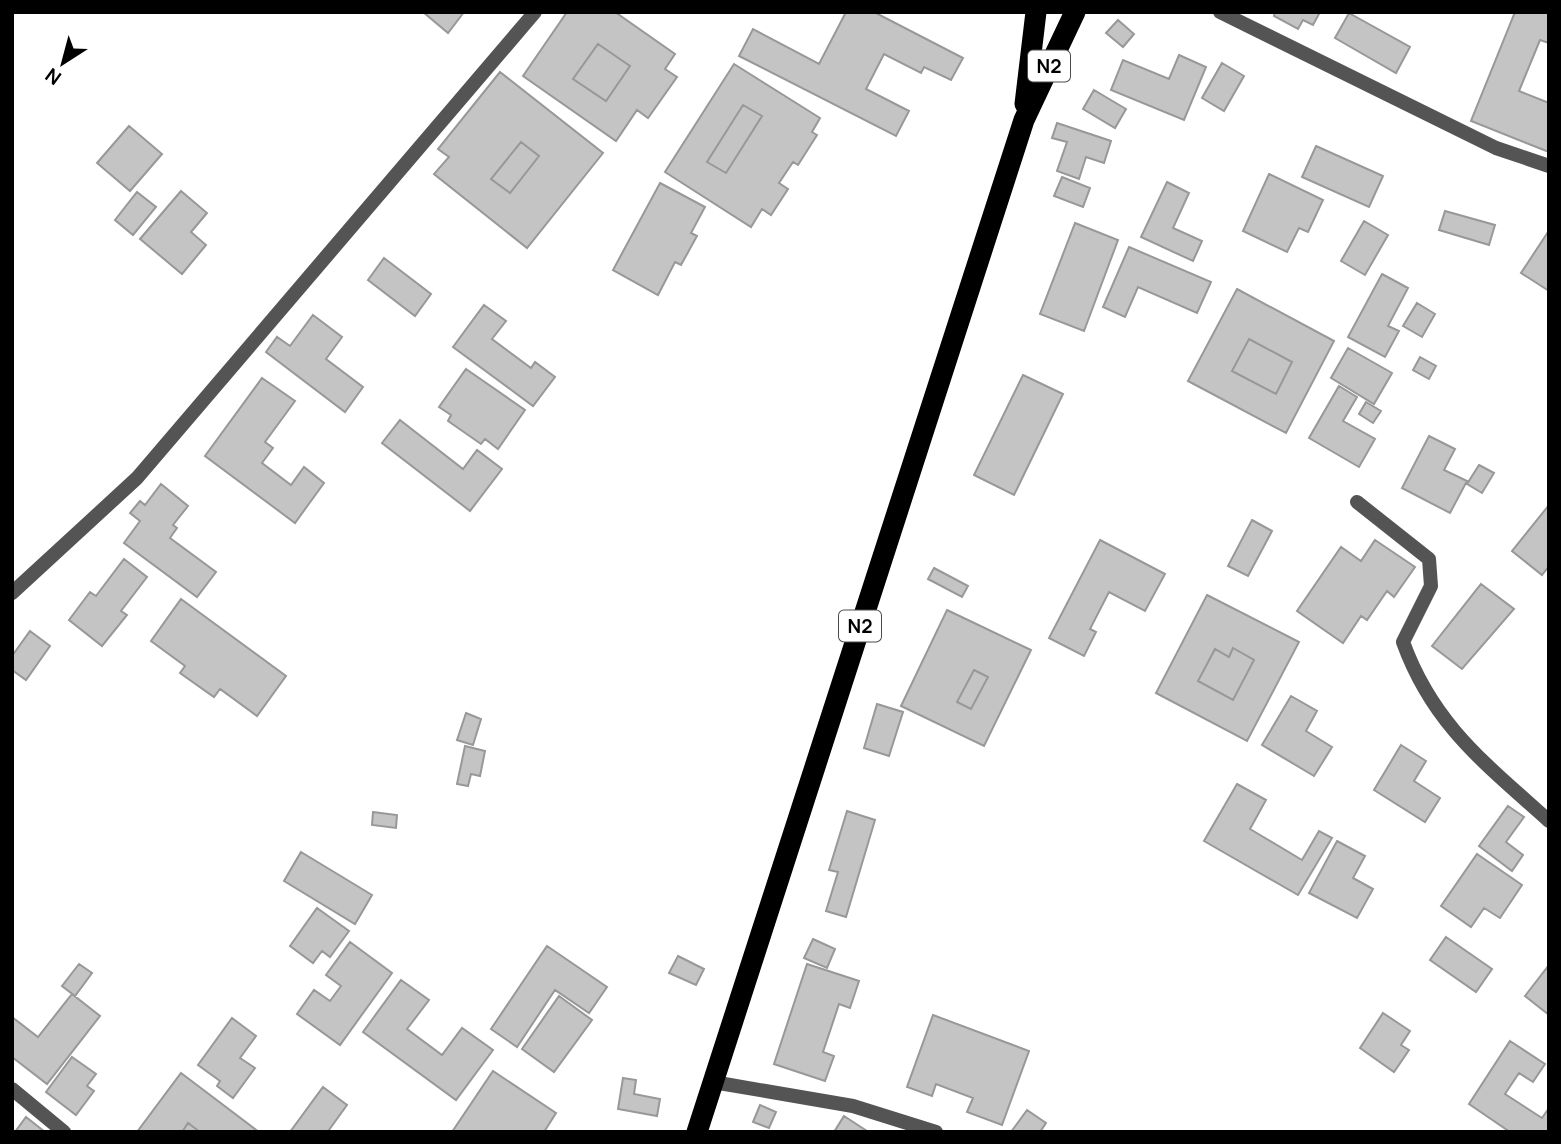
<svg xmlns="http://www.w3.org/2000/svg" width="1561" height="1144" viewBox="0 0 1561 1144" font-family="Manrope,sans-serif">
	<style>
		.building { fill: #c4c4c4; stroke: #989898; stroke-width: 2; fill-rule: evenodd }
		.lines { fill: none; stroke-linecap: round; stroke-linejoin: round }
		.street { stroke: #545454; stroke-width: 14 }
		.highway { stroke: #000; stroke-width: 21 }
		.labels { text-anchor: middle; stroke-width: 5; stroke-linejoin: round; paint-order: stroke }
		.shield { fill: #fff; stroke: #4c4c4c; stroke-width: 2 }
		.shield-label { font-size: 19px; font-weight: bold; fill: #000 }
	</style>
	<rect width="100%" height="100%" fill="#fff"/>
	<!-- building -->
	<path class="building" d="M423,12H464L448,33Z
		M567,12H615L675,54L665,69L677,77L648,118L637,110L616,141L523,76ZM598,44L630,66L606,101L573,79Z
		M846,12H874L963,58L951,80L924,67L921,73L884,54L866,89L909,111L896,136L739,56L753,29L819,64Z
		M1320,12L1313,25L1303,20L1298,29L1274,16L1275,12Z
		M1515,12H1549V43L1540,40L1519,91L1549,103V152L1471,121Z
		M1349,13L1410,47L1396,73L1335,38Z
		M1118,20L1134,34L1123,47L1106,33Z
		M598,44L630,66L606,101L573,79Z
		M1179,55L1206,67L1184,120L1111,90L1123,60L1169,79Z
		M1222,63L1244,76L1224,111L1202,98Z
		M734,64L820,118L812,132L817,135L798,165L793,162L779,183L788,189L771,215L762,209L751,227L665,172ZM743,105L762,116L726,173L707,162Z
		M500,72L603,153L527,248L434,174L449,157L438,149ZM521,142L539,156L510,193L491,179Z
		M1094,90L1126,109L1115,128L1083,109Z
		M743,105L762,116L726,173L707,162Z
		M1057,123L1111,141L1104,163L1086,157L1079,179L1057,171L1067,142L1052,138Z
		M129,126L162,154L130,191L97,163Z
		M521,142L539,156L510,193L491,179Z
		M1316,146L1383,176L1369,207L1302,177Z
		M1269,174L1323,200L1308,232L1299,228L1287,252L1243,231Z
		M1062,177L1090,188L1083,207L1054,196Z
		M1167,182L1189,193L1173,228L1202,241L1193,261L1141,237Z
		M660,183L705,207L691,233L697,236L681,265L675,262L658,295L613,270Z
		M181,191L207,213L191,232L206,245L182,274L140,239Z
		M137,192L156,207L133,235L115,220Z
		M1445,211L1495,225L1489,245L1439,230Z
		M1364,221L1388,235L1365,275L1341,261Z
		M1075,223L1118,240L1084,331L1040,314Z
		M1548,232H1549V291L1521,273Z
		M1129,247L1211,282L1197,313L1138,287L1125,317L1103,307Z
		M384,258L431,294L415,316L368,280Z
		M1382,274L1408,288L1388,326L1399,331L1385,357L1348,337Z
		M1237,289L1334,341L1286,433L1188,381ZM1249,339L1292,362L1276,394L1232,371Z
		M1417,303L1435,314L1422,337L1403,326Z
		M484,305L506,321L492,339L531,368L535,362L555,377L533,406L453,347Z
		M313,315L342,337L326,359L363,387L345,412L266,352L277,337L290,346Z
		M1249,339L1292,362L1276,394L1232,371Z
		M1348,348L1392,373L1374,404L1331,378Z
		M1420,357L1436,366L1429,379L1413,370Z
		M466,369L525,410L498,449L485,439L481,444L448,421L451,415L439,407Z
		M1023,375L1063,394L1014,495L974,475Z
		M262,378L295,401L265,442L273,448L262,463L291,485L304,467L324,483L295,523L205,456Z
		M1339,386L1357,397L1343,421L1375,439L1359,467L1309,438Z
		M1366,402L1381,411L1373,423L1359,414Z
		M400,420L463,469L477,450L502,469L470,511L382,443Z
		M1429,436L1455,449L1444,470L1467,481L1450,513L1402,488Z
		M1479,465L1494,473L1482,493L1467,484Z
		M161,484L188,506L173,525L177,528L170,538L216,572L197,597L124,543L140,521L130,513L140,501L145,505Z
		M1549,505V566L1542,575L1512,551Z
		M1252,520L1272,531L1248,576L1228,566Z
		M1100,540L1165,574L1145,611L1109,592L1090,629L1096,632L1084,656L1049,638Z
		M1375,540L1415,567L1394,597L1387,591L1367,620L1361,616L1343,643L1297,611L1341,547L1361,561Z
		M124,559L147,577L121,611L127,615L102,646L69,620L90,592L96,596Z
		M934,568L968,586L962,597L928,579Z
		M1481,584L1514,609L1462,669L1432,646Z
		M1207,595L1299,642L1247,741L1156,693ZM1233,648L1254,660L1233,700L1198,681L1215,649L1229,657Z
		M181,599L286,676L257,716L220,689L214,697L180,673L185,666L151,641Z
		M947,610L1031,650L984,746L901,706ZM974,670L988,677L971,709L957,702Z
		M30,631L50,646L26,680L12,670V656Z
		M1233,648L1254,660L1233,700L1198,681L1215,649L1229,657Z
		M974,670L988,677L971,709L957,702Z
		M1291,696L1317,711L1306,731L1332,747L1314,776L1262,745Z
		M877,704L903,712L889,756L864,748Z
		M466,713L481,719L473,745L457,740Z
		M1401,745L1426,761L1414,781L1440,798L1425,822L1374,790Z
		M465,746L485,751L480,776L471,774L468,786L457,784Z
		M1237,784L1266,800L1250,829L1302,860L1319,831L1332,838L1298,895L1204,841Z
		M1508,806L1524,817L1506,842L1523,855L1512,871L1479,846Z
		M847,811L875,820L846,917L826,911L838,872L829,870Z
		M373,812L397,815L396,828L372,825Z
		M1337,841L1365,856L1353,878L1373,889L1357,918L1309,893Z
		M301,852L372,895L355,924L284,881Z
		M1477,854L1522,885L1500,918L1484,908L1471,927L1441,906Z
		M317,908L349,931L330,957L322,951L313,963L290,946Z
		M1446,937L1492,969L1476,992L1430,960Z
		M813,939L835,949L827,968L804,958Z
		M350,942L392,973L340,1045L297,1014L314,990L330,1001L341,986L326,975Z
		M547,946L607,987L589,1013L555,990L517,1047L491,1029Z
		M678,956L704,969L696,985L669,973Z
		M79,964L92,973L75,996L62,986Z
		M807,964L859,981L850,1008L839,1004L823,1052L834,1056L825,1081L774,1064Z
		M1549,965V1015L1525,996Z
		M401,980L429,1000L407,1029L442,1055L462,1028L493,1050L456,1100L363,1032Z
		M72,994L100,1016L47,1084L12,1057V1017L38,1037Z
		M559,996L592,1020L554,1072L522,1049Z
		M1383,1013L1410,1031L1401,1045L1409,1050L1394,1072L1360,1048Z
		M933,1015L1029,1051L1002,1125L967,1112L973,1098L936,1084L932,1096L907,1087Z
		M232,1018L256,1036L240,1058L255,1068L233,1098L217,1086L220,1081L198,1065Z
		M1510,1041L1545,1064L1533,1082L1519,1073L1505,1094L1542,1118L1549,1108V1132H1510L1469,1104Z
		M72,1057L96,1074L87,1086L94,1091L76,1115L46,1092Z
		M493,1071L556,1113L544,1132H452Z
		M181,1073L259,1132H200L188,1123L182,1132H137Z
		M623,1078L636,1080L634,1094L660,1099L657,1116L618,1109Z
		M323,1087L347,1105L329,1130L332,1132H290Z
		M760,1105L776,1112L769,1128L753,1122Z
		M1027,1110L1046,1123L1040,1132H1011Z
		M844,1116L867,1131V1132H834Z
		M26,1117L45,1132H15Z
		M188,1123L200,1132H182Z"/>
	<g class="lines">
		<!-- street -->
		<path class="street" d="M1220,12L1496,148L1549,166
			M1357,502L1429,559L1431,586L1403,642C1433,725 1486,764 1549,821
			M12,593L137,478L535,12
			M713,1082L853,1106L936,1132
			M12,1089L64,1132"/>
		<!-- highway -->
		<path class="highway" d="M1025,104L1036,12
			M697,1132L1024,120L1075,12"/>
	</g>
	<g class="labels">
		<!-- shield labels -->
		<g class="shield">
			<rect x="1028" y="50.5" width="42" height="31" rx="5"/>
			<rect x="839" y="610.5" width="42" height="31" rx="5"/>
		</g>
		<g class="shield-label">
			<text x="1049" y="73">N2</text>
			<text x="860" y="633">N2</text>
		</g>
	</g>
	<!-- border -->
	<rect width="1561" height="1144" fill="none" stroke="#000000" stroke-width="28"/>
	<!-- north arrow -->
	<g transform="translate(63 63) rotate(216)" stroke="#ffffff" stroke-width="5" paint-order="stroke">
	<path d="M0-5L12 26L0 18L-12 26Z" fill="#000000"/>
	<text y="-10" font-size="19" font-weight="bold" text-anchor="middle" fill="#000000">N</text>
	</g>
</svg>
